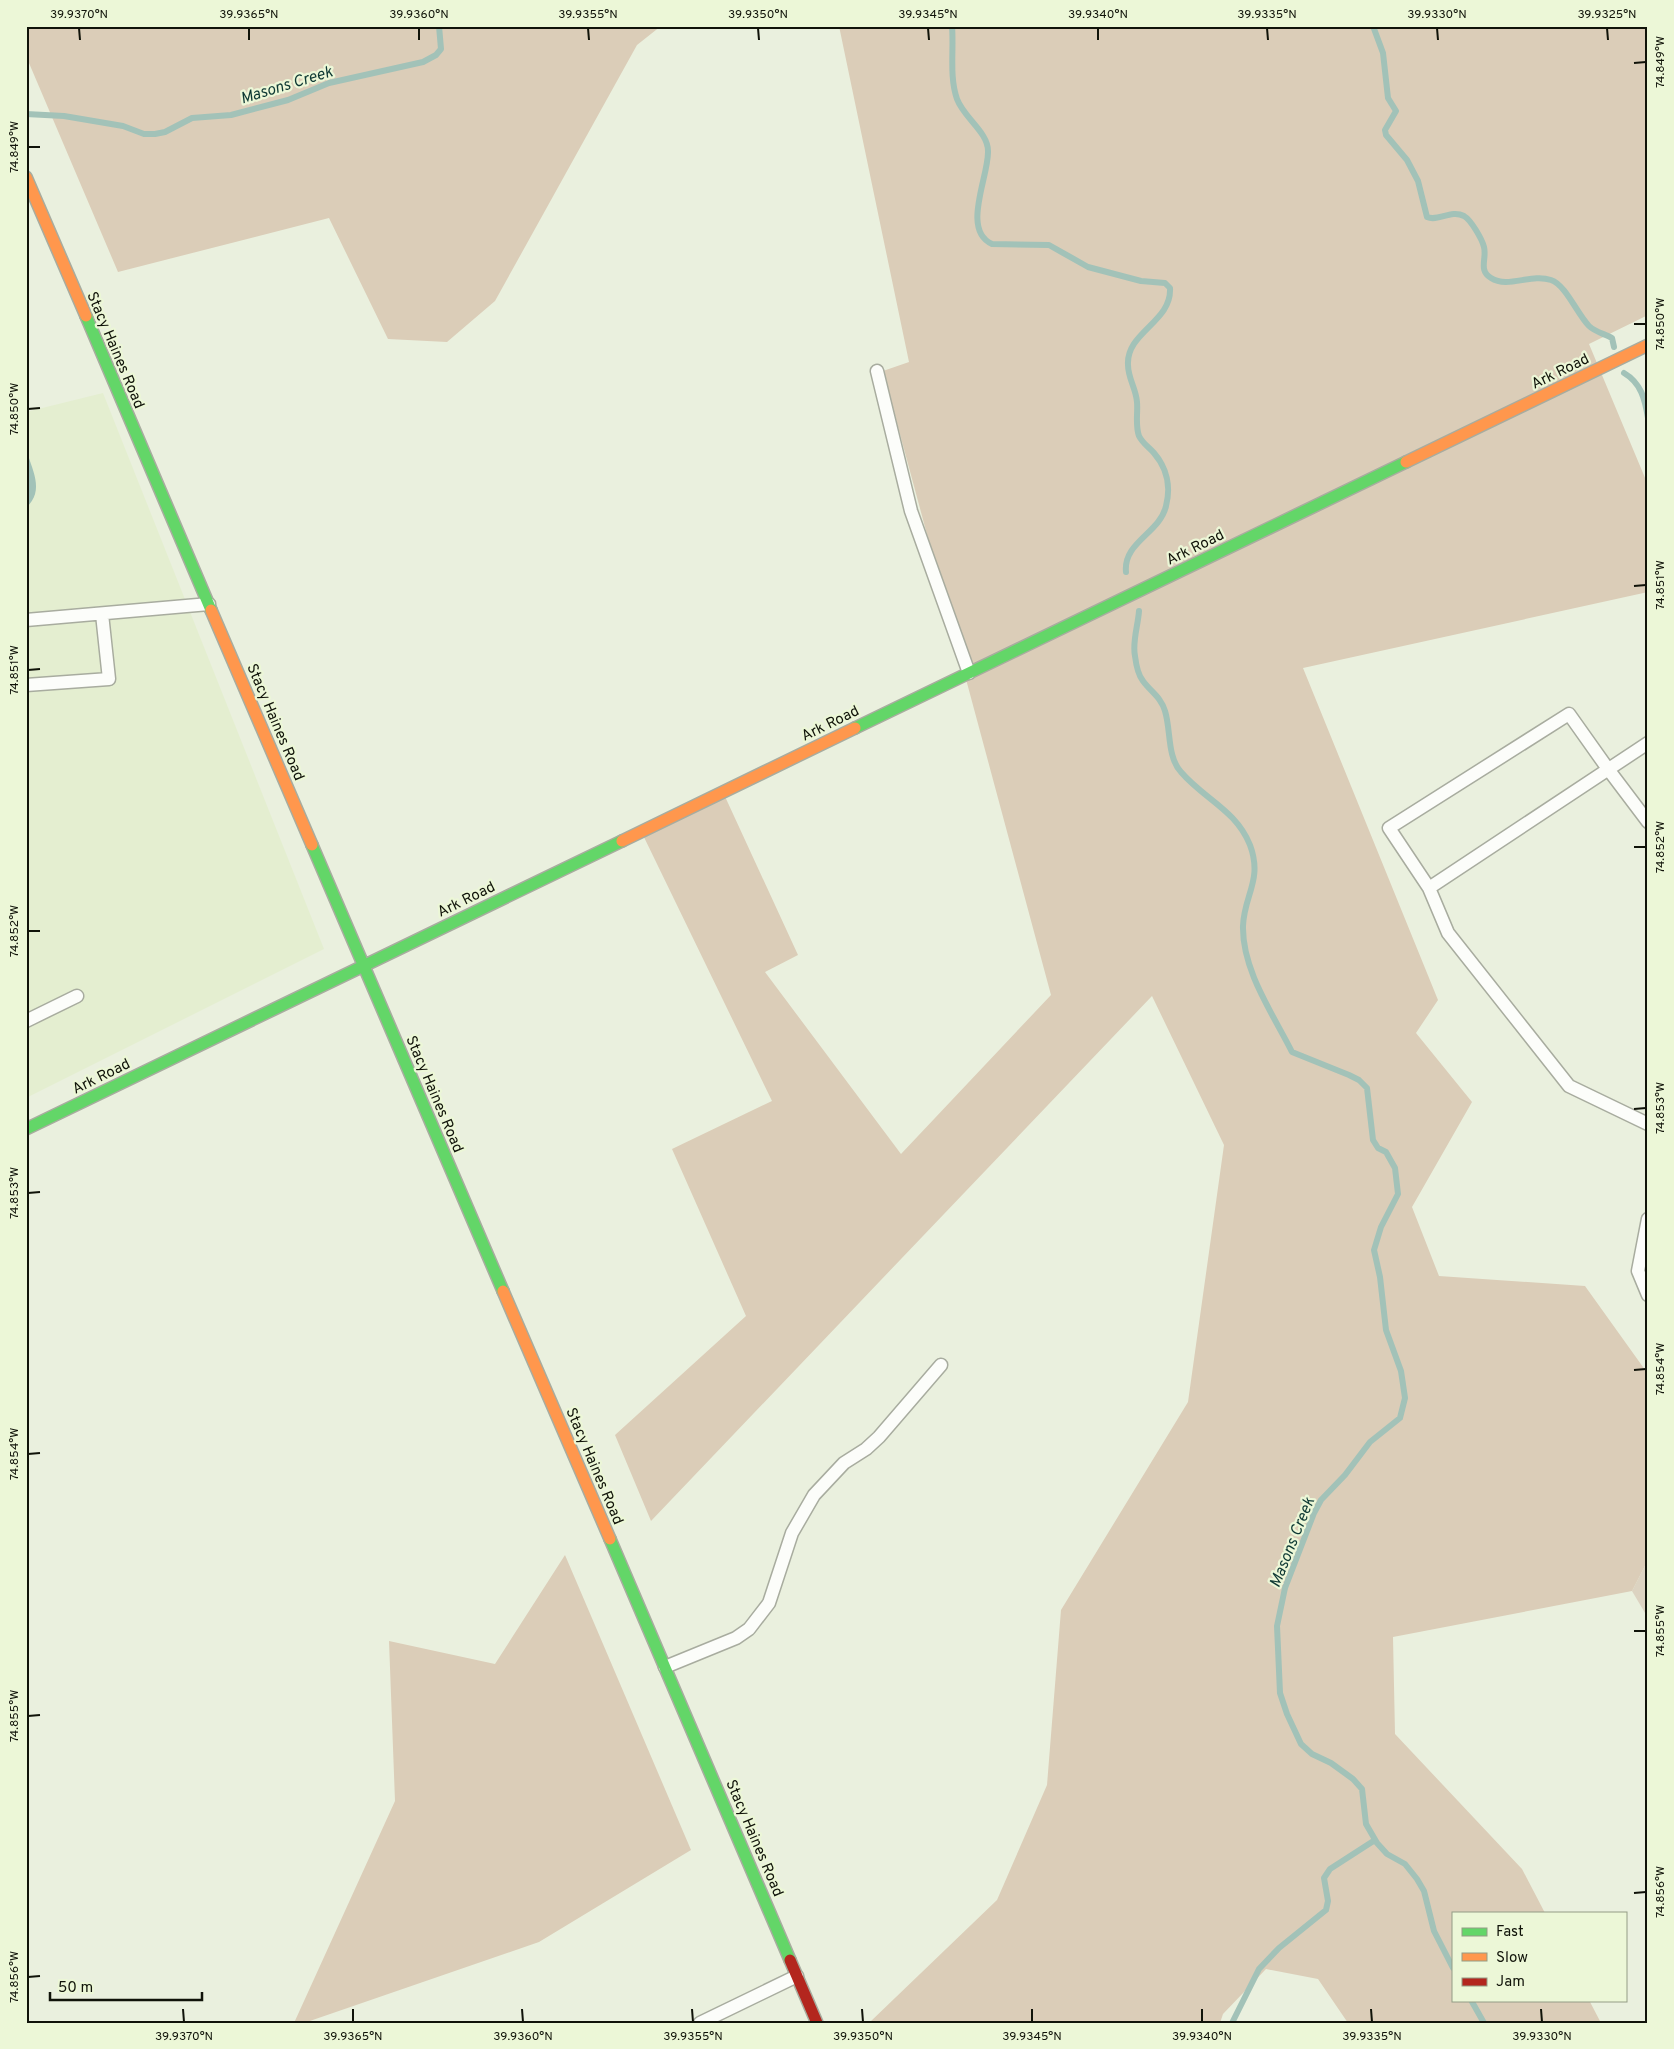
<svg xmlns="http://www.w3.org/2000/svg" width="1674" height="2049" viewBox="0 0 1674 2049" font-family="Overpass,sans-serif">
	<style>
		.built { fill: #e4eed0 }
		.green { fill: #dcd3c1 }
		.forest { fill: #dbcdb8 }
		.water { fill: #a2c2b8 }
		.lines { fill: none; stroke-linecap: round; stroke-linejoin: round }
		.stream { stroke: #a2c2b8; stroke-width: 6 }
		.lane-casing { stroke: #a8ac9f; stroke-width: 15 }
		.fast-casing { stroke: #a8ac9f; stroke-width: 14 }
		.slow-casing { stroke: #a8ac9f; stroke-width: 14 }
		.jam-casing { stroke: #a8ac9f; stroke-width: 14 }
		.lane { stroke: #fcfdfa; stroke-width: 12 }
		.fast { stroke: #63d668; stroke-width: 11 }
		.slow { stroke: #ff974d; stroke-width: 11 }
		.jam { stroke: #b3261e; stroke-width: 11 }
		.ticks { fill: none; stroke: #101309; stroke-width: 2 }
		.labels { text-anchor: middle; stroke-width: 4.5; stroke-linejoin: round; paint-order: stroke }
		.street-label { font-size: 15px; fill: #101309; stroke: #ecf7d7 }
		.water-label { font-size: 16px; font-style: italic; fill: #0d3833; stroke: #ecf7d7 }
		.neatline { fill: none; stroke: #101309; stroke-width: 2 }
		.ticks-label { font-size: 12px; text-anchor: middle; fill: #101309 }
	</style>
	<rect width="100%" height="100%" fill="#eaf0de"/>
	<!-- built -->
	<path class="built" d="M103,393L324,949L26,1098V412Z"/>
	<!-- green -->
	<path class="green" d="M1648,1560V1618L1632,1591Z"/>
	<!-- forest -->
	<path class="forest" d="M26,26H661L637,45L495,301L447,342L388,339L329,218L118,272L26,56Z
		M839,26H1648V315L1589,344L1648,485V592L1303,668L1438,1000L1416,1033L1472,1102L1412,1207L1439,1276L1585,1286L1648,1374V1560L1632,1591L1393,1637L1395,1734L1522,1869L1545,1913H1453V2000H1589L1601,2023H1348L1318,1979L1266,1969L1223,2014L1220,2023L870,2022L997,1900L1047,1785L1061,1610L1188,1402L1224,1145L1152,996L651,1521L615,1435L746,1316L672,1149L772,1101L641,831L722,790L798,955L765,972L901,1154L1051,995L883,371L909,362Z
		M565,1555L691,1850L539,1942L304,2023H294L395,1801L389,1641L495,1664Z"/>
	<!-- water -->
	<path class="water" d="M26,448C31,469 46,490 26,508Z"/>
	<g class="lines">
		<!-- stream -->
		<path class="stream" d="M952,26C954,50 949,76 957,99C964,118 988,132 988,151C989,176 961,230 992,244L1049,245L1088,267L1141,281L1165,283L1170,288C1172,322 1126,332 1128,365C1128,378 1136,389 1137,402C1138,413 1135,425 1139,436C1143,444 1149,447 1154,453C1167,468 1171,487 1166,506C1160,533 1123,542 1126,572
			M1373,26L1383,53L1388,98L1396,111L1385,130L1386,135L1407,160L1418,181L1427,217C1438,222 1451,209 1464,216C1471,220 1482,239 1484,247C1487,259 1478,270 1491,278C1508,289 1531,273 1551,280C1566,285 1577,314 1589,326C1595,332 1605,334 1612,338L1614,347
			M26,114L64,116L123,126L144,134H155L165,132L192,118L231,115L288,100L329,83L423,62L436,55L441,49L439,26
			M1624,373C1641,383 1645,399 1648,418
			M1139,611C1138,626 1132,642 1135,656C1136,664 1138,675 1143,681C1151,692 1161,697 1165,711C1171,730 1167,757 1181,772C1204,799 1236,810 1250,845C1263,880 1244,895 1243,926C1242,970 1273,1014 1292,1052L1349,1075L1359,1080L1367,1088L1373,1140L1378,1148L1386,1152L1395,1168L1398,1194L1381,1227L1374,1250L1380,1277L1386,1330L1401,1371L1405,1398L1400,1418L1370,1442L1345,1475L1321,1500L1314,1513L1285,1588L1277,1626L1280,1693L1287,1714L1301,1744L1312,1754L1331,1763L1353,1779L1362,1789L1366,1824L1377,1843L1387,1854L1405,1864L1417,1879L1424,1891L1434,1931L1453,1968
			M1471,2000L1484,2023
			M1232,2023L1259,1969L1279,1948L1326,1910L1328,1901L1324,1878L1330,1869L1375,1840"/>
		<!-- lane casing -->
		<g class="lane-casing">
			<path id="lane" d="M877,371L911,511L969,673
				M26,620L209,604
				M26,685L109,679L102,614
				M1648,743L1429,888L1448,933L1569,1086L1648,1124
				M1429,888L1389,828L1569,714L1608,769L1648,822
				M26,1021L77,996
				M1648,1219L1638,1271L1648,1295
				M665,1667L736,1638L749,1629L769,1603L792,1533L814,1495L844,1463L866,1449L879,1437L941,1365
				M700,2023L797,1976"/>
		</g>
		<!-- fast casing -->
		<g class="fast-casing">
			<path id="fast" d="M86,316L211,610
				M855,728L1406,462
				M312,845L503,1291
				M26,1129L622,841
				M610,1539L790,1960"/>
		</g>
		<!-- slow casing -->
		<g class="slow-casing">
			<path id="slow" d="M26,177L86,316
				M1406,462L1648,345
				M211,610L312,845
				M622,841L855,728
				M503,1291L610,1539"/>
		</g>
		<!-- jam casing -->
		<g class="jam-casing">
			<path id="jam" d="M790,1960L817,2023"/>
		</g>
		<!-- lane -->
		<use href="#lane" class="lane"/>
		<!-- fast -->
		<use href="#fast" class="fast"/>
		<!-- slow -->
		<use href="#slow" class="slow"/>
		<!-- jam -->
		<use href="#jam" class="jam"/>
	</g>
	<!-- ticks -->
	<path class="ticks" d="M79,28L80,40M249,28V40M419,28V40M588,28L589,40M758,28L759,40M928,28L929,40M1098,28V40M1267,28L1268,40M1437,28L1438,40M1607,28L1608,40M1634,63L1646,62M28,147H40M1634,324H1646M28,409L40,408M1634,586L1646,585M28,670L40,669M1634,847H1646M28,931H40M1634,1109L1646,1108M28,1193L40,1192M1634,1370L1646,1369M28,1454L40,1453M1634,1631H1646M28,1716L40,1715M1634,1893L1646,1892M28,1977L40,1976M183,2009L184,2022M353,2009V2022M522,2009L523,2022M692,2009L693,2022M862,2009L863,2022M1032,2009V2022M1202,2009V2022M1371,2009L1372,2022M1541,2009L1542,2022"/>
	<g class="labels">
		<!-- street labels -->
		<g class="street-label">
			<text transform="translate(116 350) rotate(67)" y="5">Stacy Haines Road</text>
			<text transform="translate(1560 371) rotate(-26)" y="5">Ark Road</text>
			<text transform="translate(1195 547) rotate(-26)" y="5">Ark Road</text>
			<text transform="translate(276 722) rotate(67)" y="5">Stacy Haines Road</text>
			<text transform="translate(830 723) rotate(-26)" y="5">Ark Road</text>
			<text transform="translate(466 899) rotate(-26)" y="5">Ark Road</text>
			<text transform="translate(101 1076) rotate(-26)" y="5">Ark Road</text>
			<text transform="translate(435 1094) rotate(67)" y="5">Stacy Haines Road</text>
			<text transform="translate(595 1466) rotate(67)" y="5">Stacy Haines Road</text>
			<text transform="translate(755 1838) rotate(67)" y="5">Stacy Haines Road</text>
		</g>
		<!-- water labels -->
		<g class="water-label">
			<text transform="translate(286 84) rotate(-17)" y="6">Masons Creek</text>
			<text transform="translate(1291 1542) rotate(-68)" y="6">Masons Creek</text>
		</g>
	</g>
	<!-- border -->
	<rect width="1674" height="2049" fill="none" stroke="#ecf7d7" stroke-width="55"/>
	<!-- legend -->
	<rect x="1452" y="1912" width="175" height="90" fill="#ecf7d7" stroke="#949c85"/>
	<rect x="1462" y="1928" width="25" height="8" fill="#63d668" stroke="#949c85"/>
	<text x="1496" y="1936" font-size="15" fill="#101309">Fast</text>
	<rect x="1462" y="1953" width="25" height="8" fill="#ff974d" stroke="#949c85"/>
	<text x="1496" y="1962" font-size="15" fill="#101309">Slow</text>
	<rect x="1462" y="1978" width="25" height="8" fill="#b3261e" stroke="#949c85"/>
	<text x="1496" y="1986" font-size="15" fill="#101309">Jam</text>
	<!-- scale -->
	<path d="M50 1992v8h152v-8" fill="none" stroke="#101309" stroke-width="2.5"/>
	<text x="58" y="1992" font-size="15" fill="#101309" stroke="#ecf7d7" stroke-width="4" paint-order="stroke">50 m</text>
	<rect x="28" y="28" width="1618" height="1994" class="neatline"/>
	<g class="ticks-label">
		<text x="79" y="18">39.9370°N</text>
		<text x="249" y="18">39.9365°N</text>
		<text x="419" y="18">39.9360°N</text>
		<text x="588" y="18">39.9355°N</text>
		<text x="758" y="18">39.9350°N</text>
		<text x="928" y="18">39.9345°N</text>
		<text x="1098" y="18">39.9340°N</text>
		<text x="1267" y="18">39.9335°N</text>
		<text x="1437" y="18">39.9330°N</text>
		<text x="1607" y="18">39.9325°N</text>
		<text transform="translate(1660 62) rotate(-90)" y="4">74.849°W</text>
		<text transform="translate(14 147) rotate(-90)" y="4">74.849°W</text>
		<text transform="translate(1660 324) rotate(-90)" y="4">74.850°W</text>
		<text transform="translate(14 409) rotate(-90)" y="4">74.850°W</text>
		<text transform="translate(1660 585) rotate(-90)" y="4">74.851°W</text>
		<text transform="translate(14 670) rotate(-90)" y="4">74.851°W</text>
		<text transform="translate(1660 847) rotate(-90)" y="4">74.852°W</text>
		<text transform="translate(14 931) rotate(-90)" y="4">74.852°W</text>
		<text transform="translate(1660 1108) rotate(-90)" y="4">74.853°W</text>
		<text transform="translate(14 1193) rotate(-90)" y="4">74.853°W</text>
		<text transform="translate(1660 1369) rotate(-90)" y="4">74.854°W</text>
		<text transform="translate(14 1454) rotate(-90)" y="4">74.854°W</text>
		<text transform="translate(1660 1631) rotate(-90)" y="4">74.855°W</text>
		<text transform="translate(14 1716) rotate(-90)" y="4">74.855°W</text>
		<text transform="translate(1660 1892) rotate(-90)" y="4">74.856°W</text>
		<text transform="translate(14 1977) rotate(-90)" y="4">74.856°W</text>
		<text x="184" y="2040">39.9370°N</text>
		<text x="353" y="2040">39.9365°N</text>
		<text x="523" y="2040">39.9360°N</text>
		<text x="693" y="2040">39.9355°N</text>
		<text x="863" y="2040">39.9350°N</text>
		<text x="1032" y="2040">39.9345°N</text>
		<text x="1202" y="2040">39.9340°N</text>
		<text x="1372" y="2040">39.9335°N</text>
		<text x="1542" y="2040">39.9330°N</text>
	</g>
</svg>
